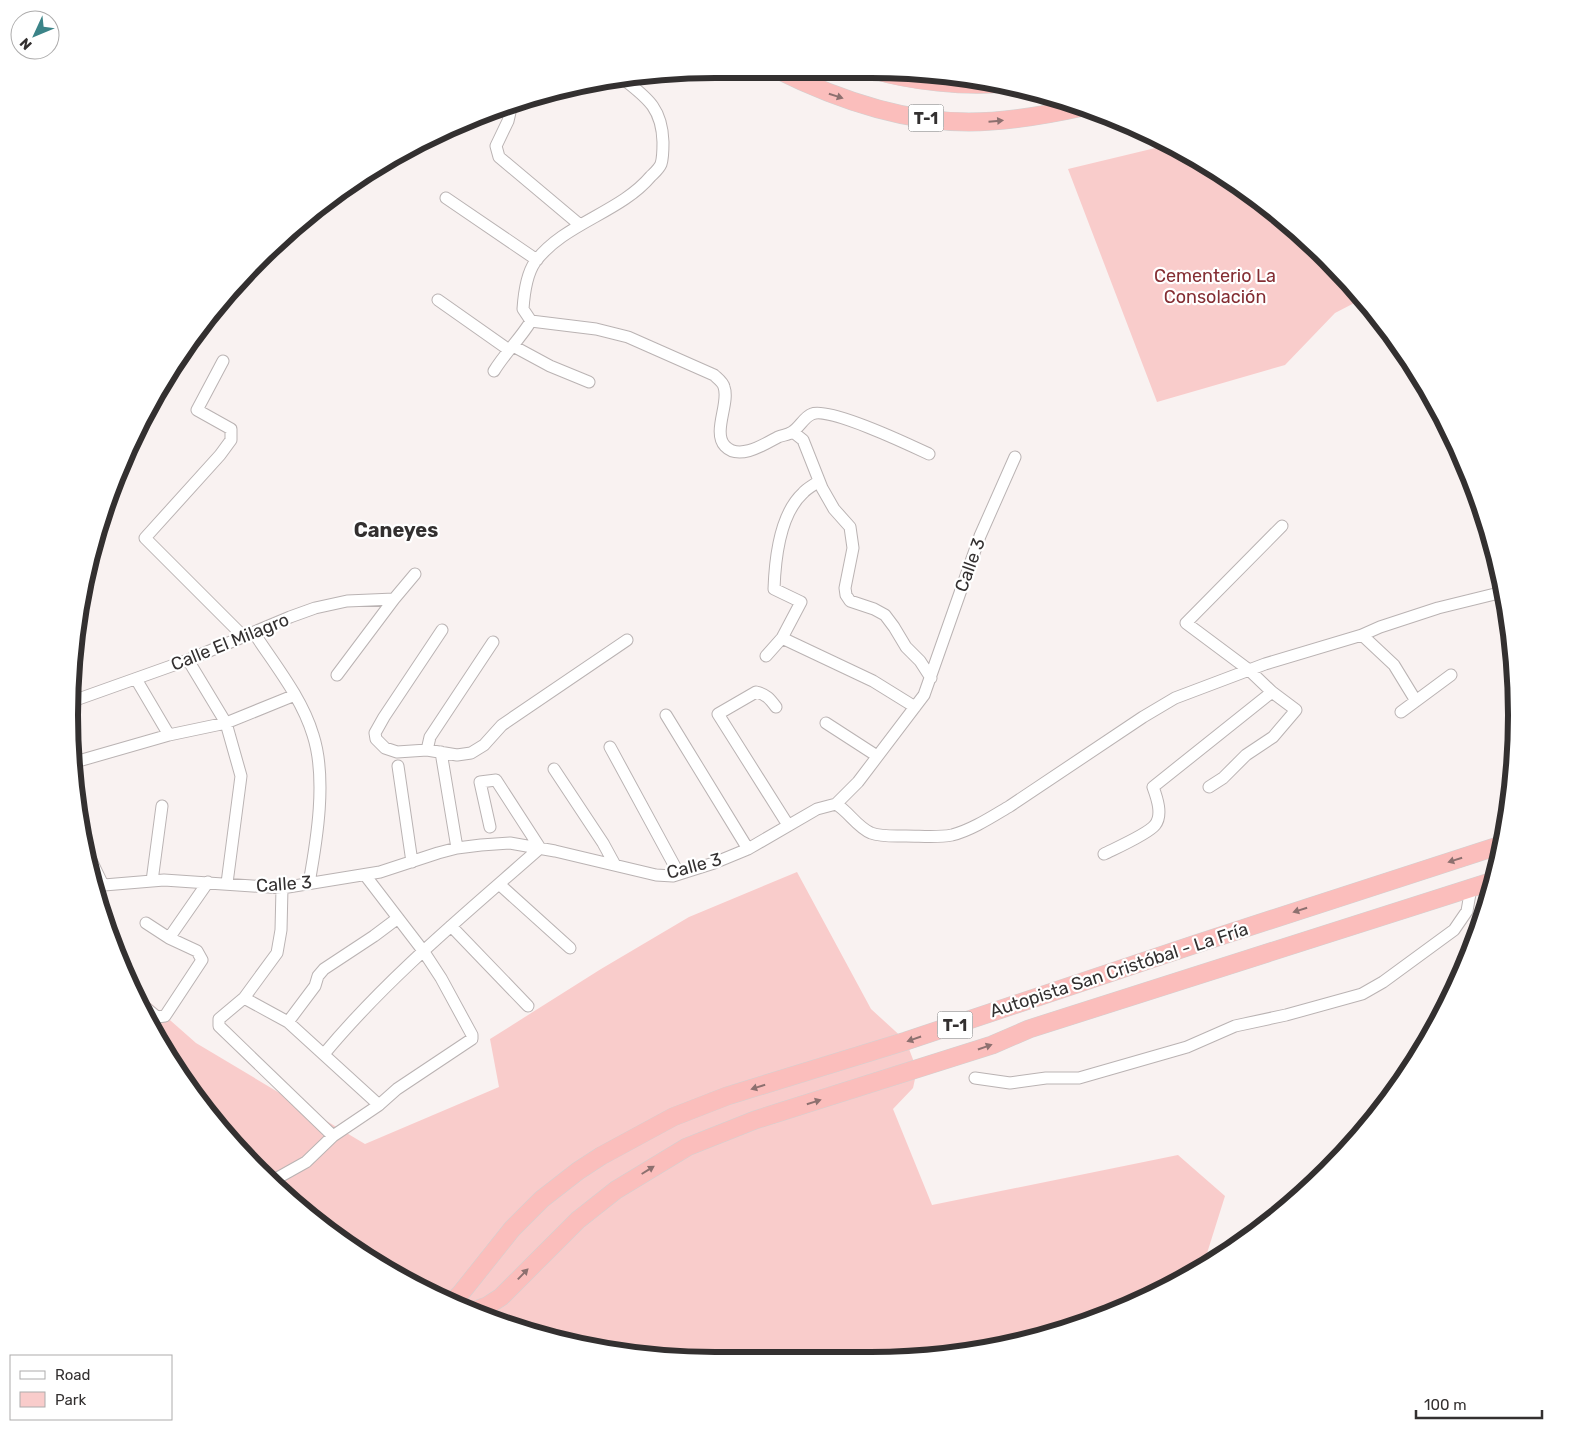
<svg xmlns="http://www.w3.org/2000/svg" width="1586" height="1430" viewBox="0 0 1586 1430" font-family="Rubik,sans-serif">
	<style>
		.green { fill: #f9cccb }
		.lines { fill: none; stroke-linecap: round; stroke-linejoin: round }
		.minor-casing { stroke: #bab3b3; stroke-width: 13 }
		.highway-casing { stroke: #d2d1d1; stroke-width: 19 }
		.minor { stroke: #fff; stroke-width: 11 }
		.highway { stroke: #fbbebc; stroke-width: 18 }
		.oneway { fill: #8d706f }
		.labels { text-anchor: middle; stroke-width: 4.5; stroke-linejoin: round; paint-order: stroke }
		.shield { fill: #fff; stroke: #706e6e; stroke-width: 1 }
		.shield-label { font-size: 16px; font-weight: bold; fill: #333030 }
		.park-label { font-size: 18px; fill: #842e33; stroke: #fff }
		.street-label { font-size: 18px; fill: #333030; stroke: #fff }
		.quarter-label { font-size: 20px; font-weight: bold; fill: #333030; stroke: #fff }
		.rim { fill: none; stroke: #333030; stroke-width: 6 }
	</style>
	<rect width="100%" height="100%" fill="#f9f2f1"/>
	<!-- green -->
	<path class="green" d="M1172,144L1194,155L1297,229L1362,299L1335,313L1285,365L1157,402L1068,169Z
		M797,872L871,1009L906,1041L917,1070L913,1088L893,1109L932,1205L1178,1155L1225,1196L1203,1266L1157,1295L1038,1339L913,1360H672L547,1339L429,1295L321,1228L229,1141L136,1001L129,984L196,1043L365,1144L499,1087L490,1039L601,969L689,917Z"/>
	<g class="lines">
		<!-- minor casing -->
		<g class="minor-casing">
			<path id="minor" d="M622,78C646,97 662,107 663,142C663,149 663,158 661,164C659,169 654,173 651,176C620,213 564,223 535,262C526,275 524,294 523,309L531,321L596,329L628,337L714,375C717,378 723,382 724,387C730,403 712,432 725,446C739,461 765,444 778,437C783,435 788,435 792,432C800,427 804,417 812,414C828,406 910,445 929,454
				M511,108L508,121L496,146L499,157L580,225
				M446,198L537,260
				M438,300L509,350
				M513,346L550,366L589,382
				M223,361L197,410L231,429V440L220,455L145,538L244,637
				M494,371C505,353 520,339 531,321
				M793,432L803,440L822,488L834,509L850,527L853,548L845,588L846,595L850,601L874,609L885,615L894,627L906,647L920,661L931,678
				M442,630L384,717L375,733L376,739L385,748L397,752L427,750L457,755L471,753L484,745L502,725L627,640
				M254,633C275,665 302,698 313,735C327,778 317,839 309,883
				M1362,635L1394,665L1416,701
				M782,638L873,681L915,707
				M766,656L782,638L801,602L774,589C775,560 780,514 803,493C807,488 814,485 819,481
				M188,660L226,723L241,776L227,883
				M337,675L394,599L415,574
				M70,702L188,660L290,617L315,608L347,601L394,599
				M776,707C770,699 766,694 756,692L718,714L788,825
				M1401,712L1451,675
				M666,715L748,849
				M826,723L877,756
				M169,735L226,723L295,695
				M610,747L679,874
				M427,750L430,737L493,642
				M441,752L457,848
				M75,762L169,735L136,679
				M398,766L412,862
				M554,769L603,843L615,865
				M1209,787L1223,778L1246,755L1273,737L1296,710L1272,692L1249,670L1186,623L1282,526
				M836,804C849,812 857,827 871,833C882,837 895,836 906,836C921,836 937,838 952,835C972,830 993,816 1010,806L1143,717L1175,698L1265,664L1362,635L1380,627L1438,608L1503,592
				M87,852L103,885
				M1104,854C1116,848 1148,834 1155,825C1163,815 1157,798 1153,787L1272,692
				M152,881L162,806
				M499,884L570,948
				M92,886L164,880L282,888L380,872L438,853L457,848L481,845L510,843L555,851L656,875L673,876L714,863L748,849L817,809L836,804L858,782L924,695L980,536L1015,457
				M282,888L281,930L277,953L244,998L288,1022L379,1105
				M451,926L528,1006
				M169,938L208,882
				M244,998L219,1019V1026L333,1136
				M135,999L157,1017L165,1016L202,960L197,951L169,938L146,923
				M288,1022L315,986L318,976L324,969L374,936L398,918
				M324,1054C388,977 465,914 540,848L496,780L480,782L490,827
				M975,1078L1010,1083L1046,1078H1079L1187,1047L1235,1026L1286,1015L1362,994L1383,982L1454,930L1467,911L1471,888
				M272,1181L306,1162L333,1136L379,1105L397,1089L472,1039V1035L441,978L424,952L365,875"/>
		</g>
		<!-- highway casing -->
		<g class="highway-casing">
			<path id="highway" d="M776,69C836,99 902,122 969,122C1007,122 1046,115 1083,107
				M874,70C911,81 965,87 1004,83
				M451,1303L461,1293L512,1229L542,1199L578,1171L601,1156L673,1117L727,1096L906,1041L1196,944L1501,845
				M473,1311L487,1306L501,1297L578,1220L616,1190L687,1147L755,1120L992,1045L1029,1029L1493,881"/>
		</g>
		<!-- minor -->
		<use href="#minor" class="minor"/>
		<!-- highway -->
		<use href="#highway" class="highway"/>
	</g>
	<!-- one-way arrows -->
	<defs><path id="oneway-solid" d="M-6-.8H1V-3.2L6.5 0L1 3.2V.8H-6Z" transform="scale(1.25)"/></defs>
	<g class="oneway">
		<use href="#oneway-solid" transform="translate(836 96) rotate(18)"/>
		<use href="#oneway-solid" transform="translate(996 121) rotate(-5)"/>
		<use href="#oneway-solid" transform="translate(1455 860) rotate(162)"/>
		<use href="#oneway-solid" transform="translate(1300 910) rotate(162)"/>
		<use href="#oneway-solid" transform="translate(914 1039) rotate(161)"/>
		<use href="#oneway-solid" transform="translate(985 1047) rotate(-19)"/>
		<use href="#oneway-solid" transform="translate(758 1087) rotate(163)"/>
		<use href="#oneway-solid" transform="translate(814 1102) rotate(-17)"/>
		<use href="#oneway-solid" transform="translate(648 1170) rotate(-32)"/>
		<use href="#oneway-solid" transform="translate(523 1274) rotate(-46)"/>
	</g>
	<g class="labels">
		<!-- shield labels -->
		<g class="shield">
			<rect x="908.5" y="104.5" width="35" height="27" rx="4"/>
			<rect x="937.5" y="1011.5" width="35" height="27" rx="4"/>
		</g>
		<g class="shield-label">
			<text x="926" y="124">T-1</text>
			<text x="955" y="1031">T-1</text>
		</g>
		<!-- park labels -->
		<g class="park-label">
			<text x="1215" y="282">Cementerio La<tspan x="1215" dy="21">Consolación</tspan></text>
		</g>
		<!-- street labels -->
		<g class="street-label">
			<text transform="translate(970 565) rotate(-70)" y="6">Calle 3</text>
			<text transform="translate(230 642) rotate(-22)" y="6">Calle El Milagro</text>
			<text transform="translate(694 866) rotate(-15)" y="6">Calle 3</text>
			<text transform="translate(284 884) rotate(-4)" y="6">Calle 3</text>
			<text transform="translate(1119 970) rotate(-18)" y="6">Autopista San Cristóbal - La Fría</text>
		</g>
		<!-- quarter labels -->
		<g class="quarter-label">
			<text x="396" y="537">Caneyes</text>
		</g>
	</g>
	<!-- crop -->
	<path d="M0 0H1586V1430H0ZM715 78H871A637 637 0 0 1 1508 715V715A637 637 0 0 1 871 1352H715A637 637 0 0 1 78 715V715A637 637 0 0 1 715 78Z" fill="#fff" fill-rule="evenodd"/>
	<path class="rim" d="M715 78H871A637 637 0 0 1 1508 715V715A637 637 0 0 1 871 1352H715A637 637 0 0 1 78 715V715A637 637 0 0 1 715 78Z"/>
	<!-- legend -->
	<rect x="10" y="1355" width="162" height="65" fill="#ffffff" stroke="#adacac"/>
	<rect x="20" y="1371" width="25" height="8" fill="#ffffff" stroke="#adacac"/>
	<text x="55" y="1380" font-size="15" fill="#333030">Road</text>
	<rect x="20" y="1392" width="25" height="15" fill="#f9cccb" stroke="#adacac"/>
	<text x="55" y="1405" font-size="15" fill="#333030">Park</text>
	<!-- north arrow -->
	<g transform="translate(35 35) rotate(226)"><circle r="24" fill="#ffffff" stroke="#adacac"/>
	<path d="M0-4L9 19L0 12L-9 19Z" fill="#3b8488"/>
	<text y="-8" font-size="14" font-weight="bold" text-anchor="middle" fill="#333030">N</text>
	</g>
	<!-- scale -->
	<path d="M1416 1410v8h126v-8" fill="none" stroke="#333030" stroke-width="2.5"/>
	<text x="1424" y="1410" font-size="15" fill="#333030" stroke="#ffffff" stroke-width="4" paint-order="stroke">100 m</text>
</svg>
